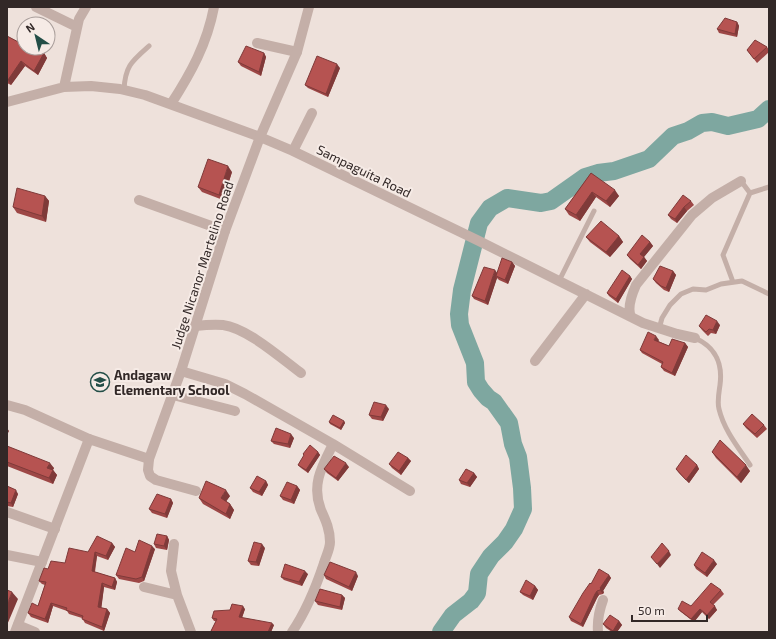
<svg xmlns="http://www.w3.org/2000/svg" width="776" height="639" viewBox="0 0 776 639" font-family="'Exo 2',sans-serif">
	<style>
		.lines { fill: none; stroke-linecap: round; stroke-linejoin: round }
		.river { stroke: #7ea7a0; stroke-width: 18 }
		.service { stroke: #c4afa8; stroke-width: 5 }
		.minor { stroke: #c4afa8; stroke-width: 10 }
		.tertiary { stroke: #c4afa8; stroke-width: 10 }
		.wall { fill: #9d4746 }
		.shaded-wall { fill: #7f3a39 }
		.building { fill: #b65351; stroke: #7f3a39 }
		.labels { text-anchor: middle; stroke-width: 4; stroke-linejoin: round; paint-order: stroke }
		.street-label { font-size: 13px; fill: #322827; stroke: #f6ebe6 }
		.poi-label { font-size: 13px; font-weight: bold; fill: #322827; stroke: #f6ebe6; text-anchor: start }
	</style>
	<rect width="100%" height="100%" fill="#eee1db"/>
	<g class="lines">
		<!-- river -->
		<path class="river" d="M441,632L453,615L471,601L477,593L479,574L491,556L505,542L514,529L523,509L522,488L518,457L513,444L509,423L494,402L488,398L481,390L476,382L475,363L460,325L459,314L462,290L479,223L490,208L507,198L541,203L551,201L585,177L598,173L614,171L649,159L673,136L688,131L702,123L712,122L728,126L758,119L769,109"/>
		<!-- service -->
		<path class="service" d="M124,90C125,66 132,61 149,46
			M750,193L769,187
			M559,281L594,211
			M733,282L723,255L750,193L741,181
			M659,329L662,318L670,305L681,294L693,289L706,290L721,284L742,281L769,294
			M695,338C715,347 723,362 720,385C719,392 717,402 719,409C724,430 738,447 750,465"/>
		<!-- minor -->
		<path class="minor" d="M36,7L77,27
			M257,43L297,52
			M64,87L79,19L86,7
			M7,102L64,87L91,86L120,89L145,95L260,137L293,151L479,241L643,323L677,334L695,338
			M171,104C191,73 207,44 214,7
			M293,151L312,113
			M139,200L225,231
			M631,317C627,308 632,294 636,285L692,215L712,198L741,181
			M195,326C204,325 214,324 223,325C247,328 281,358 301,373
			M535,361L586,294
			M181,371L225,384L245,394L333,444L410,491
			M173,395L235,411
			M7,405L25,410L89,439
			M149,459L148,470L150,476L156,480L196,491
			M7,512L55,529
			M174,544L171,571L177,595L191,632
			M7,555L42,562
			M144,587L177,595
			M18,625L35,632
			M292,632C307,610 316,587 324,563C326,556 330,549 330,542C330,530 326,521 321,510C311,485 322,466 333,444
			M598,632C597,620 599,611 603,600"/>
		<!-- tertiary -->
		<path class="tertiary" d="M15,632L89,439L149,459L181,371L225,231L260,137L297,52L309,7"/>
	</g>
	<!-- wall -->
	<path class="wall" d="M737,22L739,26L737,37L719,33L717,29Z
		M7,36L20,44L44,53L47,58L38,75L25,66L11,85L7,83Z
		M767,47L769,50V52L757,63L747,50Z
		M264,53L266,57L261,76L241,66L238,62Z
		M340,68L328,97L308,88L305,85Z
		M232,172L223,200L202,192L198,187Z
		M591,173L619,196L610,207L596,197L580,221L569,215L565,209Z
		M45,196L49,201L46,222L17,213L13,207Z
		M691,201L694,205L687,211L677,223L671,219L668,215Z
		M619,236L623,242L610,257L590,242L586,237Z
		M650,242L653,246L644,257L647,261L641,269L630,259L627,255Z
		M512,262L515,266L508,284L499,280L497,278L488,305L474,299L472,296L497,273Z
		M673,271L676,275L669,292L664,290L656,283L653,279Z
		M630,276L632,279L618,303L609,296L607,293Z
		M720,325L716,334L711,333L708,336L702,330L699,326Z
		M659,340L658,341L669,346L685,343L688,347L675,376L664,371L661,367L662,364L642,353L640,350Z
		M389,409L383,421L372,419L369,415Z
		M344,421L345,423L341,430L330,424L329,422Z
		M743,424L764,425L767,429L757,438L746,428Z
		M294,438L290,448L274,444L271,441Z
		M7,446L54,468L53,470L57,475L53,484L7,466Z
		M318,452L320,455L308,473L301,468L298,465Z
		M712,452L750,471L741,483L716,458Z
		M408,458L411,461L401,475L392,468L389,464Z
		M697,465L699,469L689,483L679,473L676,469Z
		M349,467L338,481L327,473L324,469Z
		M474,473L477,477L470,487L461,484L459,480Z
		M266,481L268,485L262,496L253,492L250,488Z
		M7,486L18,494L13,507L7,506Z
		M297,486L300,490L294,504L283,500L280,496Z
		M230,496L226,501L230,504L234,510L230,519L203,504L199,498Z
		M171,499L173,503L167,518L152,513L149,509Z
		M167,536L169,540L167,550L156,548L154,544Z
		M112,543L115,547L108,560L97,556L95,572L115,578L117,582L115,590L104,587L101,608L107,609L110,613L104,631L85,623L82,618L69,614L67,611L53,606L48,623L31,617L28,613L38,606L45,585L42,584L39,581L48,569L65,563L88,552Z
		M265,548L259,566L251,565L248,561Z
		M155,549L144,581L139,583L119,579L116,575L135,552Z
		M717,564L707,577L696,569L694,565Z
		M308,574L302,586L284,580L281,577Z
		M324,575L358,576L352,591L326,579Z
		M609,575L611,578L603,591L604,592L603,594L599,595L597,598L583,627L571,621L569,617Z
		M535,586L538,590L533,600L523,595L520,592Z
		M721,590L724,594L713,605L717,610L709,619L702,612L694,622L681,612L678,609L691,606Z
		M342,595L345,598L342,610L318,605L315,601Z
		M245,609L242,618L274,625L271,632H212L211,631L216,621H214L212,618Z
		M619,621L622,625L617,632H612L606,628L603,624Z"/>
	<!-- shaded-wall -->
	<path class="shaded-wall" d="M737,22L739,26L737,37L735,34Z
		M44,53L47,58L38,75L34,71Z
		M264,53L266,57L261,76L259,72Z
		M21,61L25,66L11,85L8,80Z
		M337,64L340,68L328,97L326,94Z
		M228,166L232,172L223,200L219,195Z
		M615,190L619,196L610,207L606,201Z
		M592,192L596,197L580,221L576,215Z
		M45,196L49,201L46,222L42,216Z
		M684,207L687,211L677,223L675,219Z
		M619,236L623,242L610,257L606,252Z
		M650,242L653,246L643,258L640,254Z
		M644,257L647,261L641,269L638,265Z
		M512,262L515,266L508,284L505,280Z
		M495,270L498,274L496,276L497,278L488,305L485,301Z
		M673,271L676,275L669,292L666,288Z
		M630,276L632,279L618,303L616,299Z
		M717,321L720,325L716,334L713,330Z
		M656,336L659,340L657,344L654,340Z
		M685,343L688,347L675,376L672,373Z
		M386,405L389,409L383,421L381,417Z
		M344,421L345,423L341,430L340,428Z
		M7,428L9,431L7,435Z
		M291,434L294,438L290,448L288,444Z
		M318,452L320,455L308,473L306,470Z
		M408,458L411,461L401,475L399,471Z
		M50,463L54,468L51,473L47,468Z
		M346,463L349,467L338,481L336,478Z
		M697,465L699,469L689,483L686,480Z
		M746,465L750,471L741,483L737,477Z
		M53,470L57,475L53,484L49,478Z
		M474,473L477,477L470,487L467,483Z
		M266,481L268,485L262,496L259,492Z
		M297,486L300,490L294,504L291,500Z
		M16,490L18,494L13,507L11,503Z
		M226,490L230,496L225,503L221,498Z
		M171,499L173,503L167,518L165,514Z
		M230,504L234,510L230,519L226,514Z
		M167,536L169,540L167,550L164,546Z
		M112,543L115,547L108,560L106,556Z
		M262,544L265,548L259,566L256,562Z
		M152,546L155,549L144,581L142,577Z
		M669,551L671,555L660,568L657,564Z
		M95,552L97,556L94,574L92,571Z
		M714,560L717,564L707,577L705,573Z
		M305,571L308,574L302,586L299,582Z
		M356,572L358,576L352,591L349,587Z
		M609,575L611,578L603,591L604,592L603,594L600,590V588Z
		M115,578L117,582L115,590L112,587Z
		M102,583L104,587L101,611L98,607Z
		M535,586L538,590L533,600L530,596Z
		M597,591L599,595L597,598L583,627L581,624L595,594Z
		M12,592L18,599L7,625V605Z
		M342,595L345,598L342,610L340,607Z
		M51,603L53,606L48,623L45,619Z
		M243,606L245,609L241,620L239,617Z
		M715,606L717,610L709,619L707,615Z
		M107,609L110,613L104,631L102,627Z
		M700,609L702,612L694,622L691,619Z
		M619,621L622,625L617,632H614L613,631Z
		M272,623L274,625L271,632H268Z"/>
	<!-- building -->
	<path class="building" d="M725,18L737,22L735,34L717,29Z
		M7,36L24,45V48H31L44,53L34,71L21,61L8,80H7Z
		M755,40L767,47L754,59L747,50Z
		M246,46L264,53L259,72L238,62Z
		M317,56L337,64L326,94L305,85Z
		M208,159L228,166L219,195L198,187Z
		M591,173L615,190L606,201L592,192L576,215L565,209Z
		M17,188L45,196L42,216L13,207Z
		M683,195L691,201L684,207L675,219L668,215Z
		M601,221L619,236L606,252L586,237Z
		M642,235L650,242L640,254L644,257L638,265L627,255Z
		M502,258L512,262L505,280L496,276Z
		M660,266L673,271L666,288L661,286L653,279Z
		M484,267L495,270L485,301L472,296Z
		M622,270L630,276L616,299L607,293Z
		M706,315L717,321L713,330L709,329L706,332L699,326Z
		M648,332L656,336L654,340L669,346L672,339L685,343L672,373L661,367L663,362L640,350Z
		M374,402L386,405L381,417L369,415Z
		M752,414L764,425L755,434L743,424Z
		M333,415L344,421L340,428L329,422Z
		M276,428L291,434L288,444L271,441Z
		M720,440L746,465L737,477L712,452Z
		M310,445L318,452L306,470L298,465L304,455L303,454Z
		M7,446L50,463L47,468L53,470L49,478L7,462Z
		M398,452L408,458L399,471L389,464Z
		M686,455L697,465L686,480L676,469Z
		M334,456L346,463L336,478L324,469Z
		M466,469L474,473L467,483L459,480Z
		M257,476L266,481L259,492L250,488Z
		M206,481L226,490L221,498L230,504L226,514L199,498Z
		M287,482L297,486L291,500L280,496Z
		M7,486L16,490L11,503L7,502Z
		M157,494L171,499L165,514L149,509Z
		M157,534L167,536L164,546L154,544Z
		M97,536L112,543L106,556L95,552L92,571L115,578L112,587L102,583L98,607L107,609L102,627L82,619L83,616L66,610L67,608L51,603L45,619L28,613L32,603L38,606L46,582L39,581L44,568L48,569L51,561L65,563L69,548L88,552Z
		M139,540L152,546L142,577L136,579L116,575L126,548L135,552Z
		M254,542L262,544L256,562L248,561Z
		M662,543L669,551L657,564L651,557Z
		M702,552L714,560L705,573L694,565Z
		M330,562L356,572L349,587L324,575Z
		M285,564L305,571L299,582L281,577Z
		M599,569L609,575L600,588L601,589L600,590L597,591L595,594L581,624L569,617L583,593L590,583L591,584Z
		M526,580L535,586L530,596L520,592Z
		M711,583L721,590L710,602L715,606L707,615L700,609L691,619L678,609L682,601L691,606Z
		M320,589L342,595L340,607L315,601Z
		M7,590L12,592L7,605Z
		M232,604L243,606L239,617L272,623L268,632H214L211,631L217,619L212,618L214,611L230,610Z
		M610,615L619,621L613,631L603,624Z"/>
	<!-- icons -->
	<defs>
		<g id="school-ring" transform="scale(1)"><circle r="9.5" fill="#f6ebe6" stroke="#234e47" stroke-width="1.5"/><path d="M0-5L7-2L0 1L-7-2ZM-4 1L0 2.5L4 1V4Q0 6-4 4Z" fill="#234e47"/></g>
	</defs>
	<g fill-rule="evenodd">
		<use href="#school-ring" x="100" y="382"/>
	</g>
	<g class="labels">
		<!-- street labels -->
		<g class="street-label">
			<text transform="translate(364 171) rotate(26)" y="5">Sampaguita Road</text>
			<text transform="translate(202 265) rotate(-72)" y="5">Judge Nicanor Martelino Road</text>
		</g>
		<!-- poi labels -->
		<g class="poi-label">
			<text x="114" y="380">Andagaw<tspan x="114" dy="15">Elementary School</tspan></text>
		</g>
	</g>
	<!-- border -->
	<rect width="776" height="639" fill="none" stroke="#322827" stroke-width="16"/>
	<!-- north arrow -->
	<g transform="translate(36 36) rotate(325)"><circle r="19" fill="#f6ebe6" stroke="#a89d9a"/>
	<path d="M0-3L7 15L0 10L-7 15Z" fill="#234e47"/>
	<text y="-6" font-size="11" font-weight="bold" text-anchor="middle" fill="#322827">N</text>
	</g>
	<!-- scale -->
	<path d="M632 615v6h75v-6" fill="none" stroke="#322827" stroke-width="2"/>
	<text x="638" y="615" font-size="12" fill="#322827" stroke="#f6ebe6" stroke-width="3" paint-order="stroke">50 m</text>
</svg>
